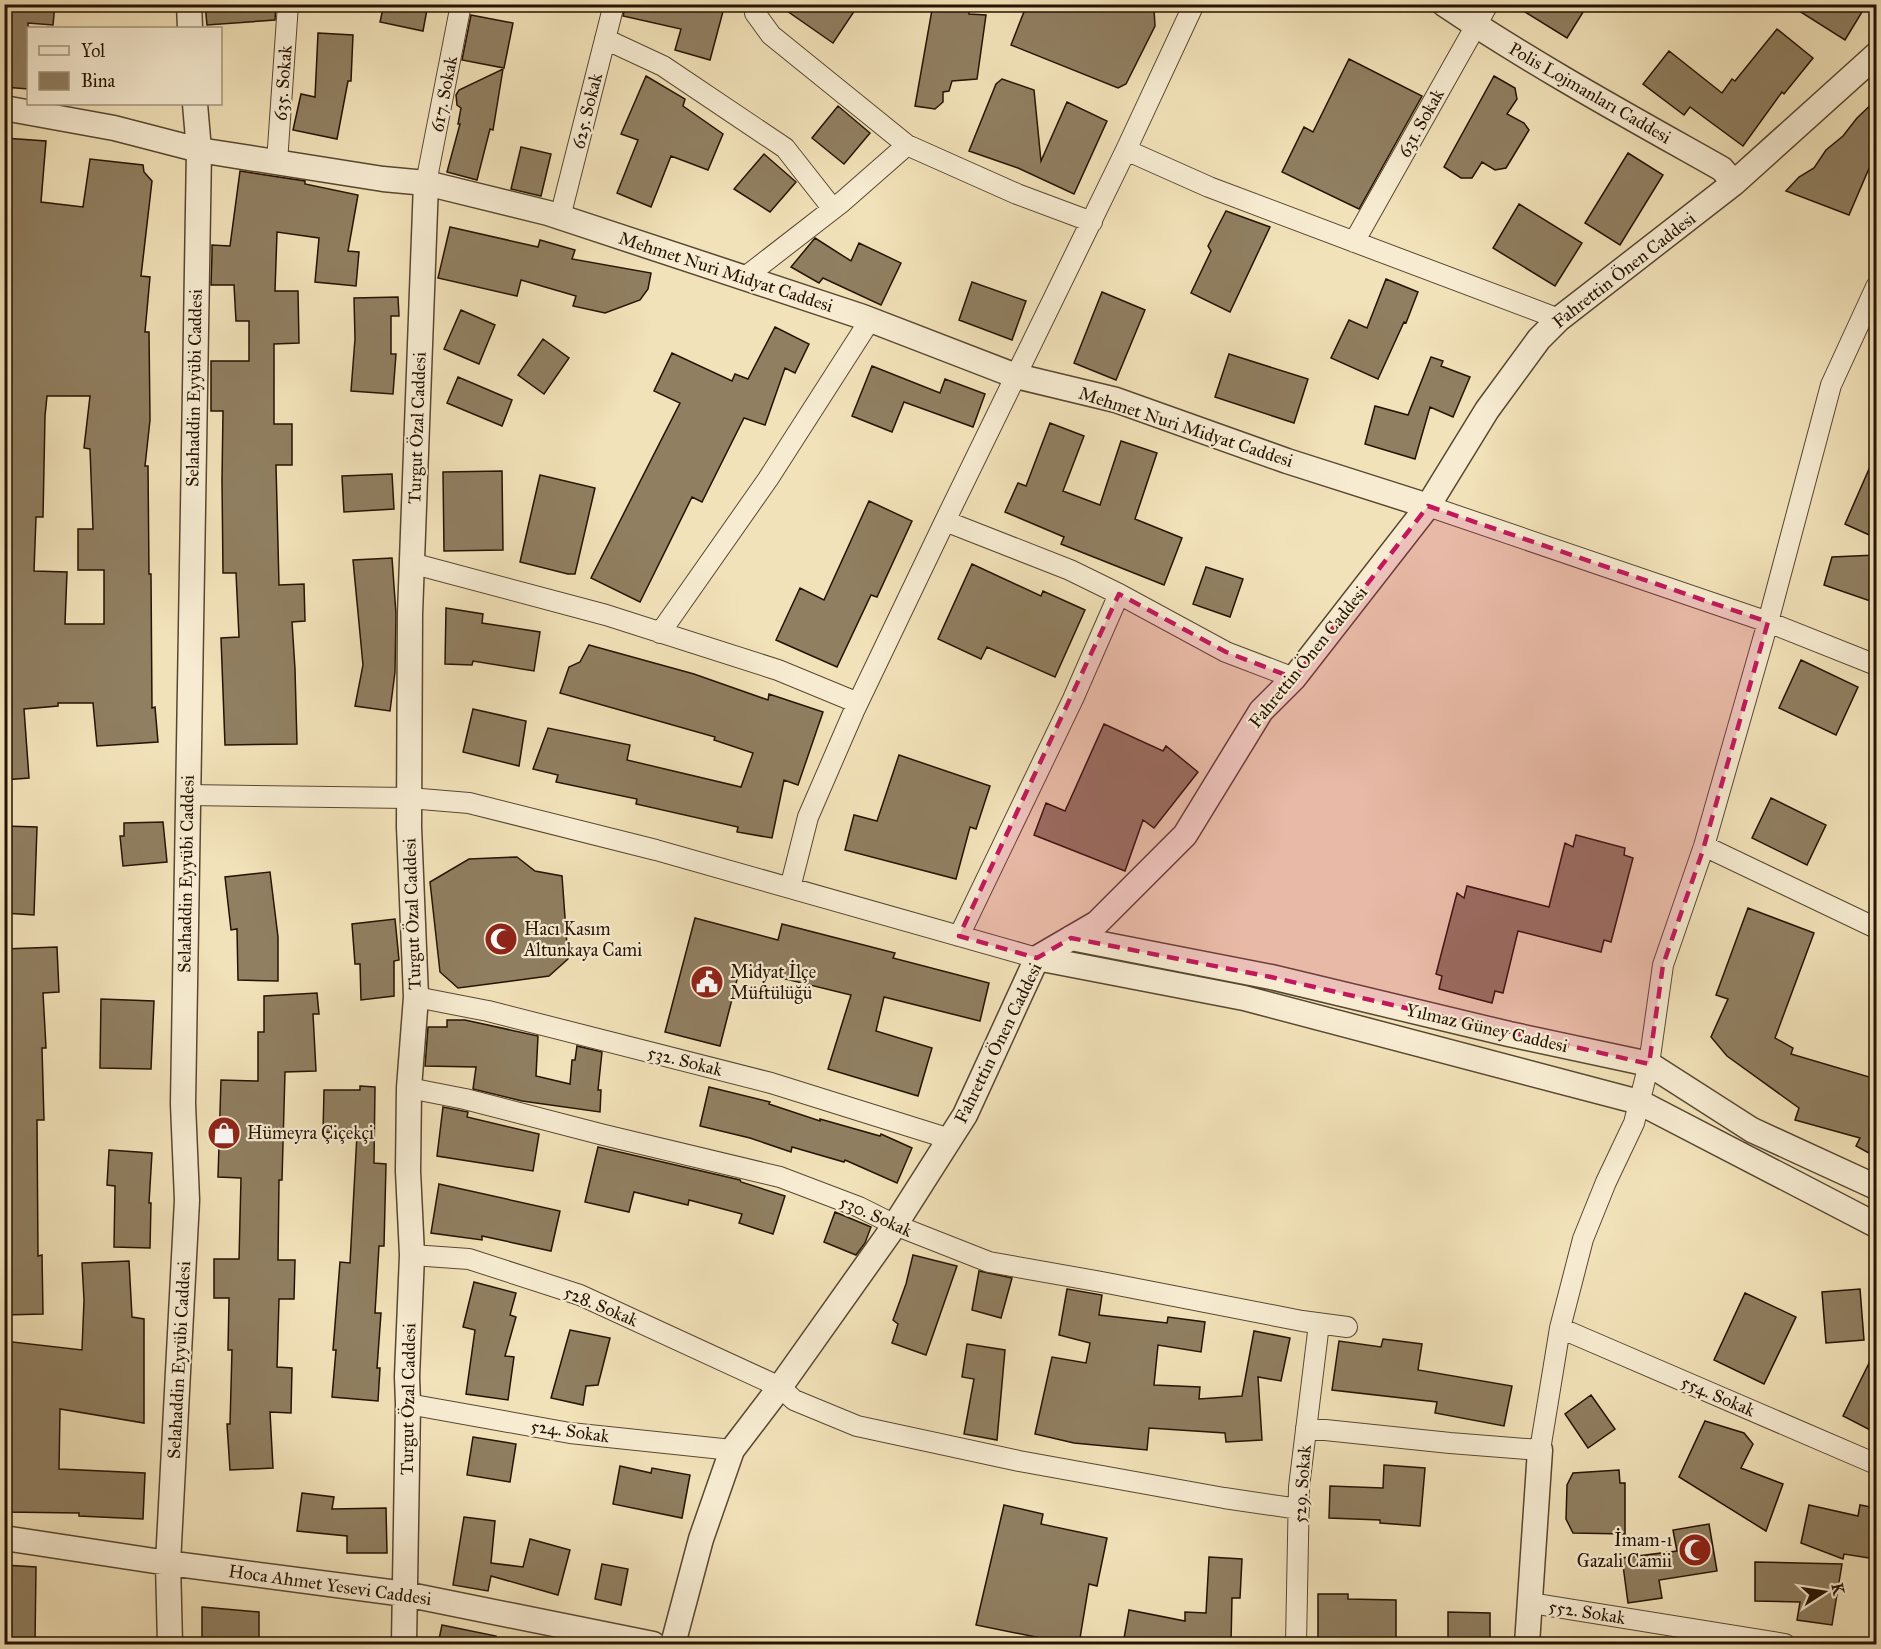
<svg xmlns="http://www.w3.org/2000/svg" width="1881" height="1649" viewBox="0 0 1881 1649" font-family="'IM FELL Great Primer',serif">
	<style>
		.building { fill: #907f61; stroke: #251302; stroke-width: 1.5; fill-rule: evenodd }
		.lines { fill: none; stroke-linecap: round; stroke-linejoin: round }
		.minor-casing { stroke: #584730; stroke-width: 22 }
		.tertiary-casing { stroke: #584730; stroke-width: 27 }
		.minor { stroke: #f7ecd2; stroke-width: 20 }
		.tertiary { stroke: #f7ecd2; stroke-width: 24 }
		.marked { fill: #c2185b; fill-opacity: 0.2; stroke: #c2185b; stroke-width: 4.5; stroke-dasharray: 12 8; stroke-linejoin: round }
		.labels { text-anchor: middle; stroke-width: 4.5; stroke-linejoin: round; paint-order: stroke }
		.street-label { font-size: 18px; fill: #251302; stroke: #f7ecd2 }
		.poi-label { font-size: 18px; fill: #251302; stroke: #f7ecd2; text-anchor: start }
	</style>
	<rect width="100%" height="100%" fill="#f2e2b9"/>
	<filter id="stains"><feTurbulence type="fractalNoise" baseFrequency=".00333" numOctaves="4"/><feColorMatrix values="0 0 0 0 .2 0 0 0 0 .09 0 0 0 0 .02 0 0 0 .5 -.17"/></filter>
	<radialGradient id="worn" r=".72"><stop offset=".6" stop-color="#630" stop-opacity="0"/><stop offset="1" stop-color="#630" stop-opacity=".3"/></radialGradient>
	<!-- building -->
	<path class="building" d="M4,4H55L53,25L28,23V89L4,87Z
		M205,4H276L275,20L207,25Z
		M384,4H428L423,31L380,22Z
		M626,4H725L710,60L675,50L681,29L623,16Z
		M777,4H859L833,43Z
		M933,4H950L969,8V14L986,15L977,79L952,81L949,91L943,92V102L935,109L915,106Z
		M1027,4H1146L1154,9L1155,26L1126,84L1118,88L1011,45Z
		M1512,4H1588L1567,38Z
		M1788,4H1850L1862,12L1845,40Z
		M471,15L513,23L504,68L462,60Z
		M1777,29L1813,58L1784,94L1782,92L1743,146L1690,107L1684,115L1643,84L1669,51L1722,93L1732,79L1735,81Z
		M318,33L353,35L351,81H348L337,139L293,130L301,94L315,97Z
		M1349,59L1422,96L1359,209L1282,172L1304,127L1313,132Z
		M503,69L493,130L490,129L477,180L447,172L460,124H458L461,108L457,105L456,95L459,90Z
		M646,76L685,99L683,106L723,134L708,170L671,156L651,207L617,193L638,140L621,134Z
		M1494,76L1515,88L1517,99L1507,114L1524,123L1529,130L1506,168L1495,170L1482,162L1472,178H1461L1444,167Z
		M1002,79L1034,90L1041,161L1067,102L1107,121L1074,194L1018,168L969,151L996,84Z
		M1876,100V152L1849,215L1786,191L1799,177L1814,168L1826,150L1843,136L1857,118Z
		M838,106L870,133L844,164L812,138Z
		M4,138L46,141L41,202L83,207L90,159L143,165L144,172L152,181L141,276L150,277L145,332H149L150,420L145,466H148L149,574H151L152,708L155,707L158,742L97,746L93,703H58V706L24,709L29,778L4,780ZM47,396H90L84,448L90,449L93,529H78V570H104V624H65L67,572L34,571L36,517H43L45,416Z
		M521,147L551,154L541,196L511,189Z
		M1628,153L1663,175L1620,245L1585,223Z
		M764,154L796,182L770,212L734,189Z
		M240,171L305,181V184L358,195L348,251L359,252L356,286L315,282L319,238L277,232L275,291H298L299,343L274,344V424H292V465H276L279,585L304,584L305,621L292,622L295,669L297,744L225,745L221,638L239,637L236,573H223L222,481L223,411H211V361H249V321H236L234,285H211L212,254V245L230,246Z
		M1519,204L1582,243L1555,286L1493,248Z
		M1226,211L1270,227L1230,312L1191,293L1211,251L1208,246Z
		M450,227L538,247L540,240L575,250L572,259L651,273L648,289L640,300L605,313L573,306L576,296L521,280L517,296L438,278Z
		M815,238L851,261L859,243L901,263L881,305L823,278L819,283L791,267Z
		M1386,279L1418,292L1406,323L1404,322L1378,379L1331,358L1349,320L1367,328Z
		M972,282L1026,301L1012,340L959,320Z
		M1102,292L1145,310L1116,380L1074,363Z
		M398,297L399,316H391V354H396L393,394L351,391L355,339L354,298Z
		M461,310L495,325L479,364L444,349Z
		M775,327L809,344L795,373L785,368L765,425L744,418L702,502L692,497L640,602L591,578L680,403L654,391L672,353L732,381L735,374L748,379Z
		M543,339L569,358L544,394L518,375Z
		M1229,354L1308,379L1294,423L1215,397Z
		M1431,357L1443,361L1441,366L1470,377L1453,417L1430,407L1415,459L1365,444L1375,406L1408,415Z
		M872,366L940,393L945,379L985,394L973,427L904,402L892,432L852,416Z
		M458,377L512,400L502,426L447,403Z
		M1050,423L1084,436L1063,491L1100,505L1121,441L1157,453L1135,519L1182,538L1164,585L1061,544L1064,537L1005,512L1018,483L1026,486Z
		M1876,453V538L1845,524Z
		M502,471L503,550L444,551L443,472Z
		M392,474L394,509L344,512L342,476Z
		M540,475L595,488L575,574H568L520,562Z
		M869,501L912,521L877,597L871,595L837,667L776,640L800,588L824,600Z
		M1876,555V603L1824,585L1832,557Z
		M392,558L396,614L395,672L390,711L355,706L363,665L353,560Z
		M972,564L1041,596L1043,591L1085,610L1055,677L987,647L981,659L938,639Z
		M1206,567L1243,579L1230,617L1193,604Z
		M446,608L483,614L482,623L540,632L534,671L473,661L472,665L445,664Z
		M589,645L694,674L768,700L769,694L823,712L798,785L784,780L772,838L737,832L738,827L636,804L637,799L556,782L558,775L533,769L548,728L630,745L627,760L741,787L753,753L714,740L715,737L560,693L569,667L580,662Z
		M1801,660L1858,687L1836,735L1779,708Z
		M473,709L526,721L519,766L463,752Z
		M1104,724L1163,751L1166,746L1198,772L1154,828L1143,820L1125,871L1034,835L1046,803L1065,811Z
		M899,755L990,786L976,829L970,827L956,879L845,850L854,815L877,821Z
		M1771,798L1826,825L1807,865L1752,838Z
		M163,822L167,862L123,866L120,836H124V823Z
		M4,826L37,827L34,915L4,913Z
		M1576,835L1625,848L1624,855L1633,858L1611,942L1604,940L1601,952L1518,931L1503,993L1495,991L1492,1003L1439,989L1442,976L1436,974L1457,893L1464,898L1467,886L1549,907L1565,843L1573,847Z
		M517,857L535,871L562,876L568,959L549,976L458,988L440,972L430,882L469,859Z
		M270,872L278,937V981L238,980L237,929L231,930L225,877Z
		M1748,908L1814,933L1775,1038L1793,1048L1791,1054L1876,1079V1157L1856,1146L1860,1138L1795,1120L1799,1108L1727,1056L1711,1037L1728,999L1716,995Z
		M695,918L778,940L782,924L895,953L893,958L989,983L980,1021L884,997L876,1031L932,1048L918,1096L828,1069L851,995L740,968L720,1046L665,1032Z
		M395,919L399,960L394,961V996L361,1000L360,964H355L352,924Z
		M57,947L59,992L43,993L46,1048H42L44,1120H37L38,1256L42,1255L43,1314L4,1315V949Z
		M317,993L319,1014H313L316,1071L285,1072L282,1180H279L278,1260H295L294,1299H279L277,1367L292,1368L291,1413L270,1412L273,1468L230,1470L227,1424H230L232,1350H228L229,1298H214V1259H239L241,1178L218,1177L221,1080L258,1081V1032H264V996Z
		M101,999L154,1001L151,1069L100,1068Z
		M447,1020H465L538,1036L536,1076L570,1084L572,1060H575L577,1046L602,1052L598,1090H601L600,1112L522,1101L473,1089L476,1067L425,1066L428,1027H447Z
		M360,1086L375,1087L374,1163L386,1164L384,1246H379L375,1313H381L377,1368H380L378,1401L332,1397L336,1350H333L340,1262L350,1263L357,1134L323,1132L324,1090H360Z
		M709,1087L770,1102L769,1104L820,1121V1119L880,1136L881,1134L912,1148L897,1183L845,1160L844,1162L792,1147L791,1152L750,1138L700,1126Z
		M443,1107L468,1112L467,1117L539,1134L533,1171L437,1156Z
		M598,1147L740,1180L741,1182L785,1196L773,1234L739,1223L742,1214L689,1200L688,1205L634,1192L629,1212L585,1202Z
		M109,1150L152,1153L149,1203H151L150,1248L114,1247L115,1186L107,1185Z
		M439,1184L560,1211L551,1251L482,1236V1240L431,1233Z
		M835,1212L871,1227L865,1243L856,1255L824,1242Z
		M913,1255L957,1266L926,1355L892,1343L898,1324L893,1320L906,1284Z
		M129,1261L132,1317L144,1319V1423L60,1409L59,1469L145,1473L143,1519L79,1516V1513L4,1512V1341L82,1350L84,1300L82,1263Z
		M979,1271L1012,1278L1001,1318L972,1310Z
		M474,1282L516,1293L510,1315L516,1317L505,1356L514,1357L508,1400L466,1394L475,1330L463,1327Z
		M1067,1289L1102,1295L1099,1315L1167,1323L1168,1317L1205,1322L1201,1352L1158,1345L1154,1385L1200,1387L1199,1399L1242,1396L1254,1331L1290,1338L1281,1381L1258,1377L1262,1440L1226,1442L1225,1433L1149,1428L1147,1450L1074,1443L1035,1434L1052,1357L1086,1363L1090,1343L1059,1335Z
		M1860,1289L1864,1340L1826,1343L1822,1292Z
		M1745,1293L1796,1317L1764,1384L1714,1360Z
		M570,1330L610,1338L598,1385L586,1386L583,1405L551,1398Z
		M1383,1339L1422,1344L1418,1370L1512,1386L1504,1426L1435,1413L1437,1402L1332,1390L1339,1341L1381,1347Z
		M967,1344L1005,1350L997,1440L964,1434L974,1379L962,1377Z
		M1876,1349V1433L1843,1416Z
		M1591,1395L1615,1429L1588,1448L1565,1414Z
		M1705,1421L1744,1433L1753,1444L1741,1468L1783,1484L1766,1531L1679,1477Z
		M473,1437L516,1444L510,1482L467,1475Z
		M1384,1465L1425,1468L1420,1526L1380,1523V1520L1329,1518L1330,1486L1383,1488Z
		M620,1466L651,1473L652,1468L690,1475L682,1518L613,1504Z
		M1619,1470L1620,1483H1625V1534L1573,1533L1566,1519L1567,1485L1573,1473Z
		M302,1493L334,1497L332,1509L386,1508L387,1553H347V1536L297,1531Z
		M1004,1505L1043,1514L1041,1524L1107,1538L1097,1586L1089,1584L1079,1644H1045L1046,1639L976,1625Z
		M1809,1505L1858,1516L1860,1505L1876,1508V1559L1844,1554L1843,1559L1801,1543Z
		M464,1517L495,1521L491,1563L523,1567L530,1539L570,1550L558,1595L491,1576L488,1591L453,1585Z
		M1709,1524L1717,1571L1659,1580L1662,1598L1628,1603L1622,1558L1677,1551L1673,1530Z
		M1209,1557L1242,1559L1240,1598H1232L1231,1644H1123L1129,1610L1185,1621V1612L1206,1613Z
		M1755,1562L1842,1564L1832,1625L1797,1620L1800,1602L1755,1601Z
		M602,1564L628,1569L621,1605L595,1599Z
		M4,1565L36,1567L35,1644H4Z
		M1318,1594H1348V1599L1396,1600V1644H1365V1638H1318Z
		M202,1607L259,1612V1644H202Z
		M1448,1612L1490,1613V1644H1448Z
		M442,1625L496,1636L495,1644H438Z"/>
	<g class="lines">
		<!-- minor casing -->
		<g class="minor-casing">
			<path id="minor" d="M754,4L755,13L771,35L907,145L1017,194L1092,222
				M605,39L663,66L785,148L833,209
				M1126,150L1209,187L1559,319
				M277,162L288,4
				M426,183L461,4
				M560,217L614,4
				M1354,242L1488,4
				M744,278L842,202L907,145
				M1428,506L1768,622L1876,665
				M945,521L1070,570L1119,594L1226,652L1294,678
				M411,563L606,615L778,670L858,703
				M660,633L768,479L870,320
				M187,795L409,798L469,803L656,850L1037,958
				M1704,846L1876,928
				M790,888L808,817L854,711L945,521L1126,150L1194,4
				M959,936L1073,699L1119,594
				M416,997L488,1011L771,1083L950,1139
				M409,1088L465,1099L604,1135L780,1177L859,1207L895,1225L989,1262L1107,1283L1302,1321L1347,1327
				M412,1255L469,1259L580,1295L780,1387L794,1400L857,1426L1019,1461L1224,1498L1299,1509
				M1560,1328L1876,1464
				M408,1404L570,1433L732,1450
				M1306,1428L1450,1443L1540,1450L1560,1328L1583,1239L1606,1182L1634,1123L1649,1064L1663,965L1704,846L1768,622L1831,385L1876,287
				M1531,1603L1785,1644
				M1296,1644L1299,1487L1319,1324"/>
		</g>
		<!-- tertiary casing -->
		<g class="tertiary-casing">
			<path id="tertiary" d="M189,4L190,28
				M1444,4C1533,64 1628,116 1722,169L1734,183
				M4,108L114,128L199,150L383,179L426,183L548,213L863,317L1016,376L1116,400L1287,461L1428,506
				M1071,938L1271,977L1509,1034L1649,1064L1752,1130L1876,1187
				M1037,958L1244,998L1639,1102L1876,1225
				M4,1538L168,1563L405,1594L653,1644
				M170,1644L168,1563L187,1200L183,1104L199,150L195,104
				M404,1644L408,1404L407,1377L412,1255L408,1171L409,1088L416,997L409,827L410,614L426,183
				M673,1644L701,1539L732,1450L780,1387L895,1225L965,1115L1037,958L1097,923L1185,835L1261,711L1294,678L1428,506L1487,410L1539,339L1559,319L1734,183L1876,55
				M1527,1644L1540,1450"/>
		</g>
		<!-- minor -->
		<use href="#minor" class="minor"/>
		<!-- tertiary -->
		<use href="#tertiary" class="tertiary"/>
	</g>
	<!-- marked area -->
	<path class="marked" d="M1428,506L1768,622L1702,853L1663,965L1649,1064L1271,977L1071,938L1037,958L959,936L1119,594L1226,652L1294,678Z"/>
	<!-- icons -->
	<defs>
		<g id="mosque-disc" transform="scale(1.725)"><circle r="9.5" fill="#8f2418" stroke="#f7ecd2"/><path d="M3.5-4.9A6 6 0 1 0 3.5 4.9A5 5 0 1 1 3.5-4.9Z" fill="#fff"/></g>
		<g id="civic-disc" transform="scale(1.725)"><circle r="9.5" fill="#8f2418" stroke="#f7ecd2"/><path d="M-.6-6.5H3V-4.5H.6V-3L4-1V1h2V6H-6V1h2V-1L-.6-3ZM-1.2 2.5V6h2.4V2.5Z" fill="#fff"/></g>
		<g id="shop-disc" transform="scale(1.725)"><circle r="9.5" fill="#8f2418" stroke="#f7ecd2"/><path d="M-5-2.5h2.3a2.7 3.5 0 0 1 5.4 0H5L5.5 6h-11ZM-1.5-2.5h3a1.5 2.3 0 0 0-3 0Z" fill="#fff"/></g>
	</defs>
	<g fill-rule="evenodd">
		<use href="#mosque-disc" x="501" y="939"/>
		<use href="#civic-disc" x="707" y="982"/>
		<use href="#shop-disc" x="224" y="1133"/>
		<use href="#mosque-disc" x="1695" y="1550"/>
	</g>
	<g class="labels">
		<!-- street labels -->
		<g class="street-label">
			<text transform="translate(283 83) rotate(-86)" y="6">635. Sokak</text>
			<text transform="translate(1590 93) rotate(30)" y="6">Polis Lojmanları Caddesi</text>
			<text transform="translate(444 94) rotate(-79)" y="6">617. Sokak</text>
			<text transform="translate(587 111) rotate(-76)" y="6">625. Sokak</text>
			<text transform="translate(1421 123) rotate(-61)" y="6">631. Sokak</text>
			<text transform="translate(1624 270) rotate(-38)" y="6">Fahrettin Önen Caddesi</text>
			<text transform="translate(726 272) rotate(18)" y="6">Mehmet Nuri Midyat Caddesi</text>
			<text transform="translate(194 388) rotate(-89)" y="6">Selahaddin Eyyübi Caddesi</text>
			<text transform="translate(1186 427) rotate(18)" y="6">Mehmet Nuri Midyat Caddesi</text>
			<text transform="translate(417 428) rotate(-88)" y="6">Turgut Özal Caddesi</text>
			<text transform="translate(1308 657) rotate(-51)" y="6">Fahrettin Önen Caddesi</text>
			<text transform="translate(186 874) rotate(-89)" y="6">Selahaddin Eyyübi Caddesi</text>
			<text transform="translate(412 914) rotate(-92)" y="6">Turgut Özal Caddesi</text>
			<text transform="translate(1487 1028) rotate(13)" y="6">Yılmaz Güney Caddesi</text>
			<text transform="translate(998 1043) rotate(-64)" y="6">Fahrettin Önen Caddesi</text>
			<text transform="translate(685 1061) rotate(14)" y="6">532. Sokak</text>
			<text transform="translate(876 1216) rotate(24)" y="6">530. Sokak</text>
			<text transform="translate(601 1306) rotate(23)" y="6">528. Sokak</text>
			<text transform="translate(179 1360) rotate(-87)" y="6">Selahaddin Eyyübi Caddesi</text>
			<text transform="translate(1718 1396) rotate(23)" y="6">554. Sokak</text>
			<text transform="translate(408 1399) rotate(-89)" y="6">Turgut Özal Caddesi</text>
			<text transform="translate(570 1431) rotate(8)" y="6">524. Sokak</text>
			<text transform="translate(1302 1484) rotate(-86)" y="6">529. Sokak</text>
			<text transform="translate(330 1585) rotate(8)" y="6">Hoca Ahmet Yesevi Caddesi</text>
			<text transform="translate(1587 1612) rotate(9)" y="6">552. Sokak</text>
		</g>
		<!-- poi labels -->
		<g class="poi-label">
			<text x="524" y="935">Hacı Kasım<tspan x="524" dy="21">Altunkaya Cami</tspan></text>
			<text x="730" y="978">Midyat İlçe<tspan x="730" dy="21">Müftülüğü</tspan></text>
			<text x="247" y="1139">Hümeyra Çiçekçi</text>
			<text x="1672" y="1546" text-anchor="end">İmam-ı<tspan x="1672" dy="21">Gazali Camii</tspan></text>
		</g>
	</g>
	<!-- margin -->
	<rect width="1881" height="1649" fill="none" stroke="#f2e2b9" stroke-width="24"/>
	<rect x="6" y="6" width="1869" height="1637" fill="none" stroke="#251302" stroke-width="3"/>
	<rect x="12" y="12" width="1857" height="1625" fill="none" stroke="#251302" stroke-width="1.5"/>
	<!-- legend -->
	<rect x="27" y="27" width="195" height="78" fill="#f7ecd2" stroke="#a3957f" stroke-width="1.5"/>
	<rect x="39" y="46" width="30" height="9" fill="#f7ecd2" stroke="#a3957f" stroke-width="1.5"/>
	<text x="81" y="57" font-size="18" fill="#251302">Yol</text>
	<rect x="39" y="72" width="30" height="18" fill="#907f61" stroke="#a3957f" stroke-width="1.5"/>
	<text x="81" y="87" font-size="18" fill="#251302">Bina</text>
	<!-- north arrow -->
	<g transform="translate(1824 1592) rotate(78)" stroke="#f7ecd2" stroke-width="4.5" paint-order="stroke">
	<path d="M0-4.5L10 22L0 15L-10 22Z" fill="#251302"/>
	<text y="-9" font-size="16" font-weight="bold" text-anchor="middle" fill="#251302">K</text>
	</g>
	<rect width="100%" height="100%" filter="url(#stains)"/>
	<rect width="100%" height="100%" fill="url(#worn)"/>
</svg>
